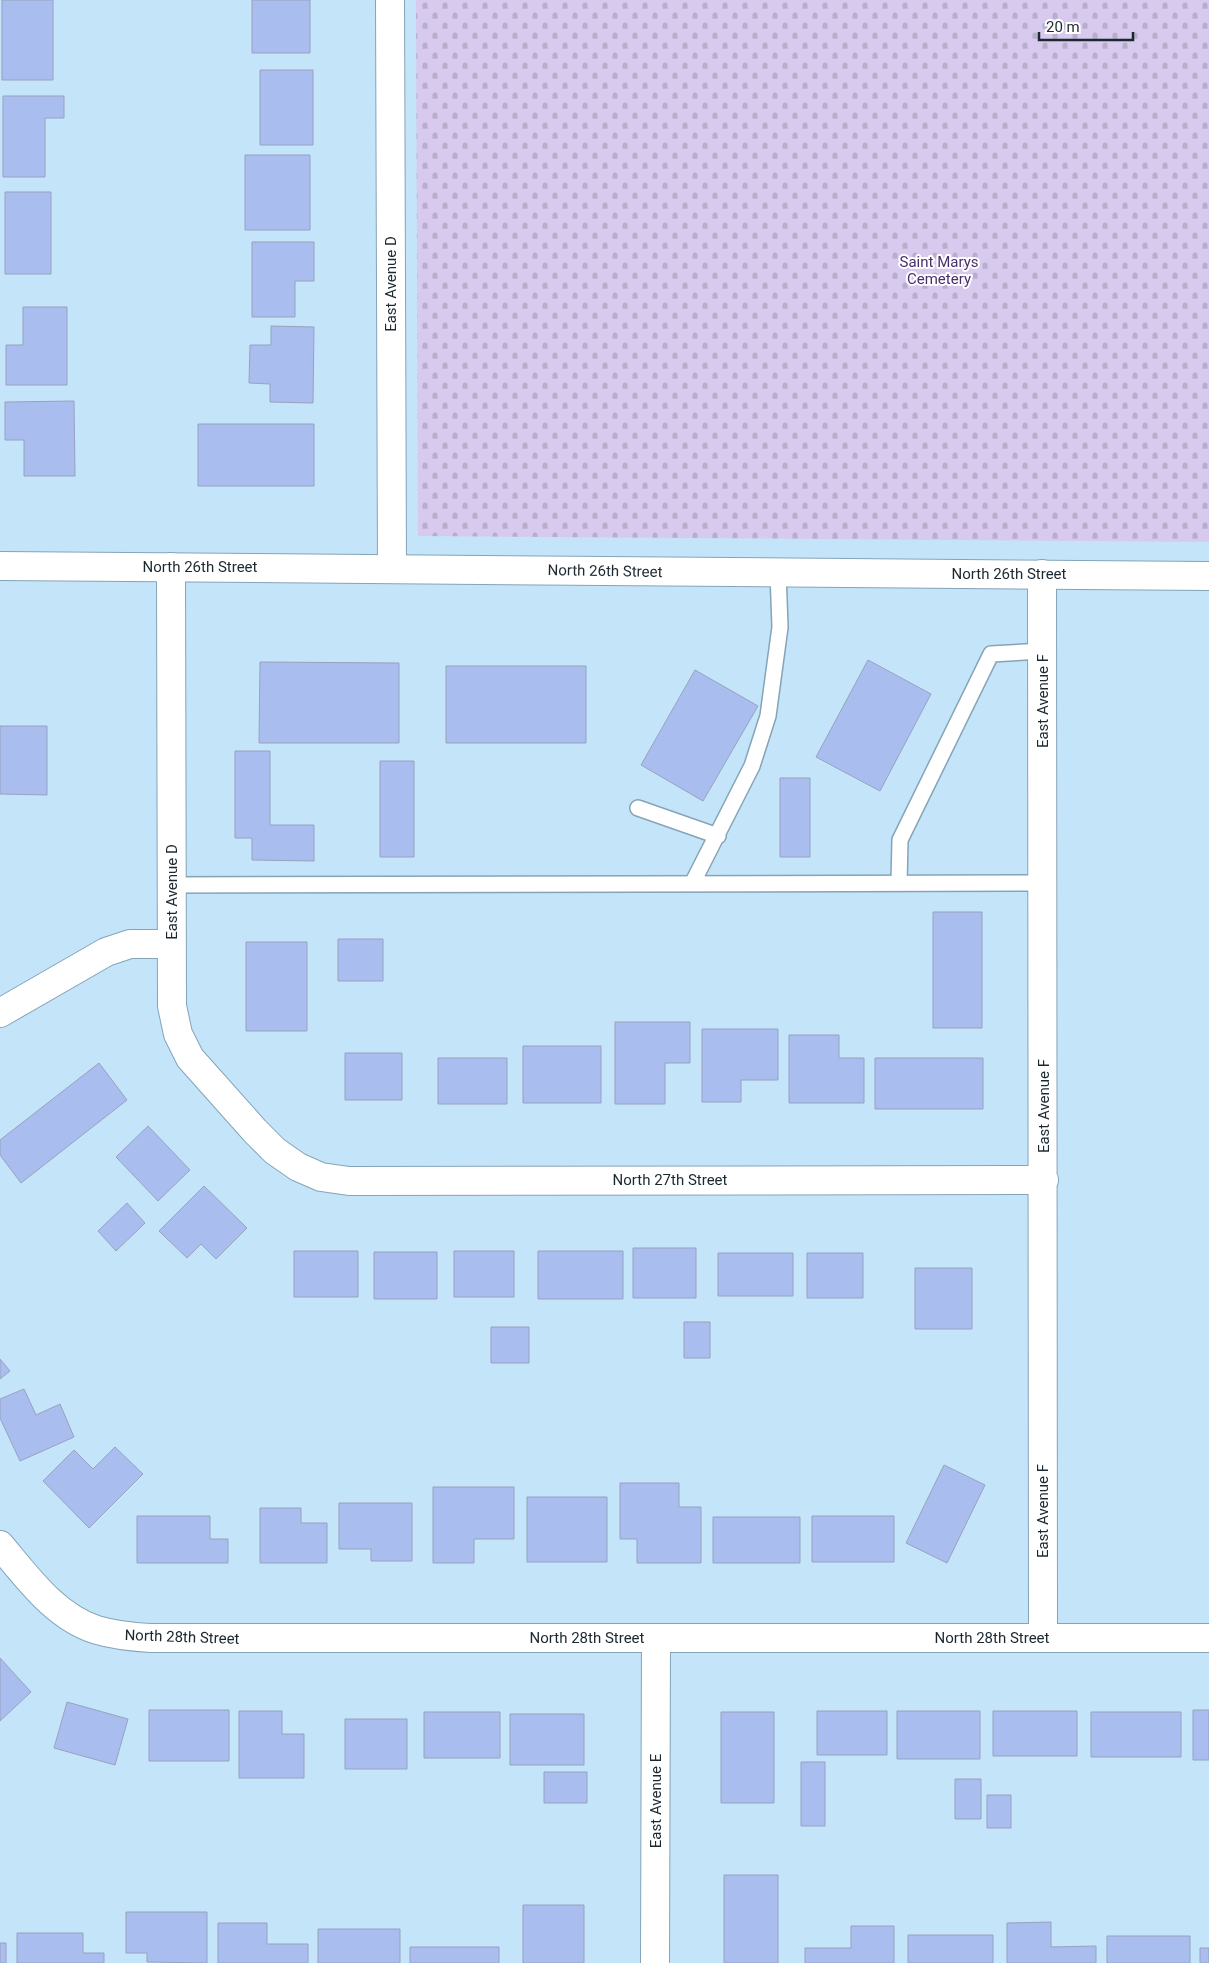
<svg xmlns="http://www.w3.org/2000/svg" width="1209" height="1963" viewBox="0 0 1209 1963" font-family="Roboto,sans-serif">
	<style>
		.cemetery { fill: url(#cemetery-stones) }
		.building { fill: #aabdef; stroke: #97a2c0 }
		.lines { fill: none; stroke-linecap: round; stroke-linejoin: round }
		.service-casing { stroke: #85a4b8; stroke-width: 18 }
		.minor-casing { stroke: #85a4b8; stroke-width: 30 }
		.tertiary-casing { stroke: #85a4b8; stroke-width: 30 }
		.service { stroke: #fff; stroke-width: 15 }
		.minor { stroke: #fff; stroke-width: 28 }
		.tertiary { stroke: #fff; stroke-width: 28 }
		.labels { text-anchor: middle; stroke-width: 4; stroke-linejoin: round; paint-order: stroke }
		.park-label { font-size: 15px; fill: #4a2f6d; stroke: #fff }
		.street-label { font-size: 15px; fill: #1c2830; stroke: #fff }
	</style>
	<defs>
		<pattern id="cemetery-stones" width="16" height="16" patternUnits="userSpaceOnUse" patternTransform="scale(1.25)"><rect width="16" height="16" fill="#d7caee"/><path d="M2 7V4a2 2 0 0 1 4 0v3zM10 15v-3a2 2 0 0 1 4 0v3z" fill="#b8aecc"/></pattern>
	</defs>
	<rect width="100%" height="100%" fill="#c3e4f9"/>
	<!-- cemetery -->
	<path class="cemetery" d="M416,0H1209V542L418,536Z"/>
	<!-- building -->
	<path class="building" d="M2,0H53V80H2Z
		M252,0H310V53H252Z
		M260,70H313V145H260Z
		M3,96H64V118H45V177H3Z
		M245,155H310V230H245Z
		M5,192H51V274H5Z
		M252,242H314V281H295V317H252Z
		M23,307H67V385H6V345H23Z
		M271,326L314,327L313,403L270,402V384L249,383L250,345H271Z
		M74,401L75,476H24V440H5V402Z
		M198,424H314V486H198Z
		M868,660L931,694L880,791L816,757Z
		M260,662L399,663V743H259Z
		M446,666H586V743H446Z
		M695,670L758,706L703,801L641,765Z
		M0,726H47V795L0,794Z
		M235,751H270V825H314V861L252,860V838H235Z
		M380,761H414V857H380Z
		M780,778H810V857H780Z
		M933,912H982V1028H933Z
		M338,939H383V981H338Z
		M246,942H307V1031H246Z
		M615,1022H690V1063H665V1104H615Z
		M702,1029H778V1080H741V1102H702Z
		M789,1035H839V1058H864V1103H789Z
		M523,1046H601V1103H523Z
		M345,1053H402V1100H345Z
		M438,1058H507V1104H438Z
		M875,1058H983V1109H875Z
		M99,1063L127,1100L21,1183L0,1155V1140Z
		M148,1126L190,1170L158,1201L116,1157Z
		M204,1186L247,1228L216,1259L201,1244L187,1258L159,1231Z
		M127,1203L145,1223L116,1251L98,1231Z
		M633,1248H696V1298H633Z
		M294,1251H358V1297H294Z
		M454,1251H514V1297H454Z
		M538,1251H623V1299H538Z
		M374,1252H437V1299H374Z
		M718,1253H793V1296H718Z
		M807,1253H863V1298H807Z
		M915,1268H972V1329H915Z
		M684,1322H710V1358H684Z
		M491,1327H529V1363H491Z
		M0,1359L10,1371L0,1379Z
		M24,1389L36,1415L60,1404L74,1437L20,1461L0,1418V1399Z
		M115,1447L143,1474L89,1528L43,1481L74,1450L93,1469Z
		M944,1465L985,1485L947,1563L906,1543Z
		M620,1483H679V1507H701V1563H637V1539H620Z
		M433,1487H514V1539H474V1563H433Z
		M527,1497H607V1562H527Z
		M339,1503H412V1561H371V1549H339Z
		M260,1508H301V1523H327V1563H260Z
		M137,1516H210V1539H228V1563H137Z
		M812,1516H894V1562H812Z
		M713,1517H800V1563H713Z
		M0,1658L31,1692L0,1721Z
		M67,1702L128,1719L115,1765L54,1748Z
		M149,1710H229V1761H149Z
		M1193,1710H1209V1760H1193Z
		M239,1711H282V1734H304V1778H239Z
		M817,1711H887V1755H817Z
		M897,1711H980V1759H897Z
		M993,1711H1077V1756H993Z
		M424,1712H500V1758H424Z
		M721,1712H774V1803H721Z
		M1091,1712H1181V1757H1091Z
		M510,1714H584V1765H510Z
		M345,1719H407V1769H345Z
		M801,1762H825V1826H801Z
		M544,1772H587V1803H544Z
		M955,1779H981V1819H955Z
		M987,1795H1011V1828H987Z
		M724,1875H778V1963H724Z
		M523,1905H584V1963H523Z
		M126,1912H207V1963L147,1962V1953H126Z
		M1051,1922V1947L1096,1946V1963H1007V1923Z
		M218,1923H267V1944H308V1963H218Z
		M851,1926H894V1963H805V1948H851Z
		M318,1929H400V1963H318Z
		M17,1933H83V1953H104V1963H17Z
		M908,1935H993V1963H908Z
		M1107,1936H1190V1963H1107Z
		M0,1943H6V1963H0Z
		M410,1947H499V1963H410Z
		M1200,1948H1209V1963H1200Z"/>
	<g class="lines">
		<!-- service casing -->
		<g class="service-casing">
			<path id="service" d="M638,808L718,836
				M899,883L900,840L991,654L1043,651
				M692,884L752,766L768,716L780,627L778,572
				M171,885L1043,883"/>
		</g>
		<!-- minor casing -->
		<g class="minor-casing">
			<path id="minor" d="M390,0L392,568
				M171,567L172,1006L178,1034L190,1058L255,1131L275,1151L298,1167L321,1177L349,1181L1044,1180
				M1042,574L1043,1637
				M0,1013L106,952L130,944H172
				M0,1545C27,1577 55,1617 97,1630C114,1635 132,1637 150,1638H1209
				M655,1963L656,1638"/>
		</g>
		<!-- tertiary casing -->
		<g class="tertiary-casing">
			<path id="tertiary" d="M0,566L1209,576"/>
		</g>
		<!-- service -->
		<use href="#service" class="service"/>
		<!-- minor -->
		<use href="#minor" class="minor"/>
		<!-- tertiary -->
		<use href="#tertiary" class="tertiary"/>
	</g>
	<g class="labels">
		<!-- park labels -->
		<g class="park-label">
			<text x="939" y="267">Saint Marys<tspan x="939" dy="17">Cemetery</tspan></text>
		</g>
		<!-- street labels -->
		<g class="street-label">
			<text transform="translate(391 284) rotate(-90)" y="5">East Avenue D</text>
			<text x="200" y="572">North 26th Street</text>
			<text transform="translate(605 571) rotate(1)" y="5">North 26th Street</text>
			<text x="1009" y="579">North 26th Street</text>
			<text transform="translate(1043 701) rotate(-90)" y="5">East Avenue F</text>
			<text transform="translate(172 892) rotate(-90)" y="5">East Avenue D</text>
			<text transform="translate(1044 1106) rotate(-90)" y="5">East Avenue F</text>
			<text x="670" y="1185">North 27th Street</text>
			<text transform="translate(1043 1511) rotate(-90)" y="5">East Avenue F</text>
			<text transform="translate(182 1637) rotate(2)" y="5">North 28th Street</text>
			<text x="587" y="1643">North 28th Street</text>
			<text x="992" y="1643">North 28th Street</text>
			<text transform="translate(656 1801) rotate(-90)" y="5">East Avenue E</text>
		</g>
	</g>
	<!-- scale -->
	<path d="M1039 32v8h94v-8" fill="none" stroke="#1c2830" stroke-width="2.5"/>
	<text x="1046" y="32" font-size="15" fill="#1c2830" stroke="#ffffff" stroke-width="4" paint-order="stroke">20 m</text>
</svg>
